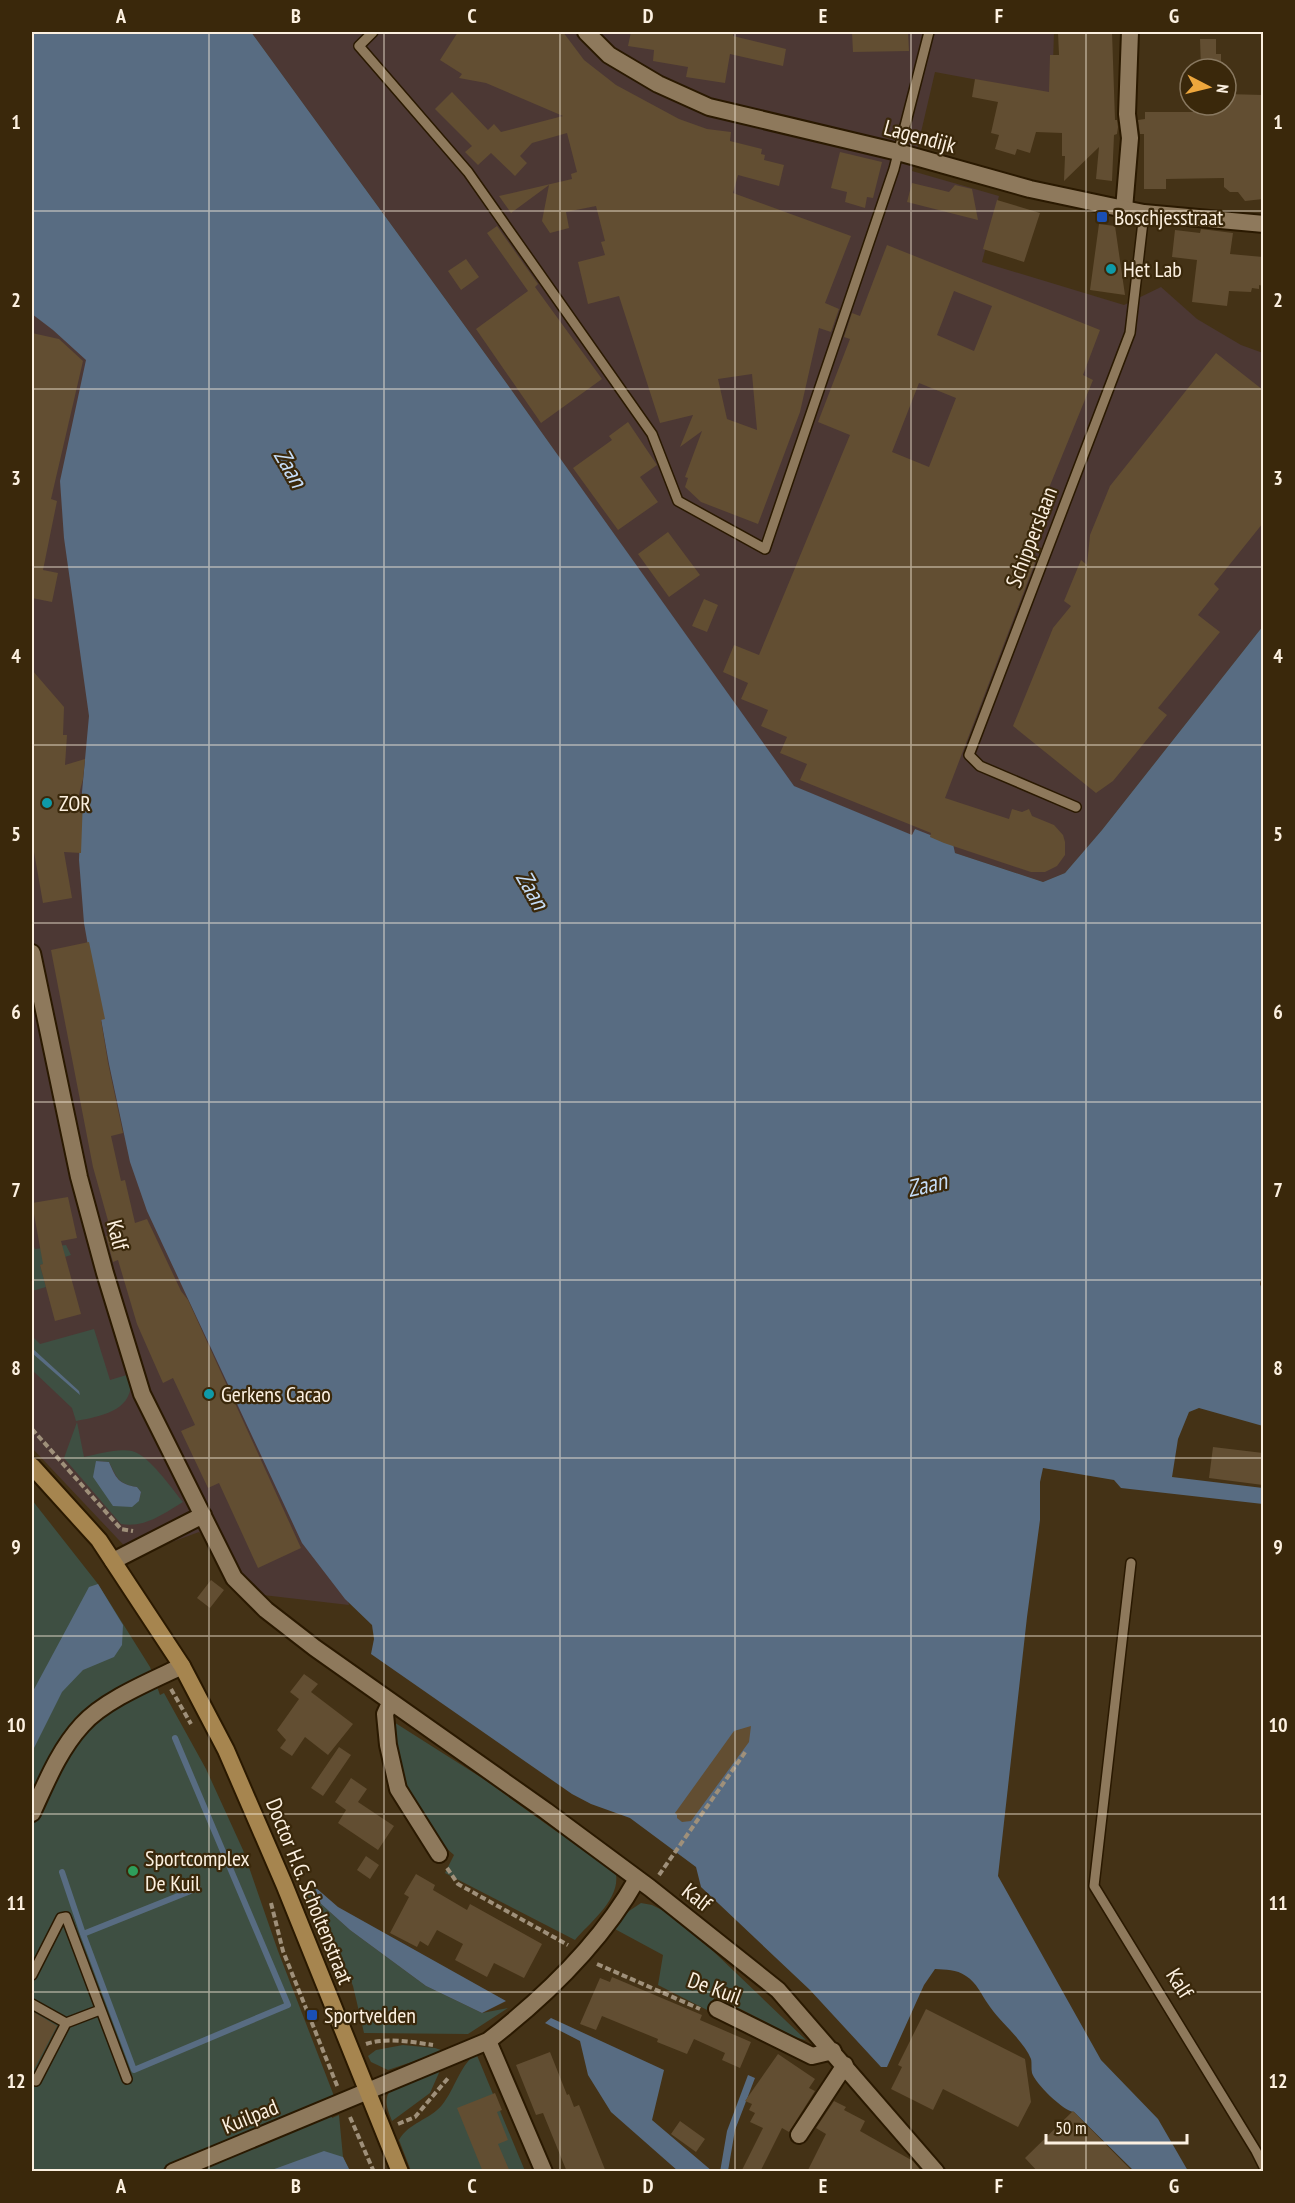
<svg xmlns="http://www.w3.org/2000/svg" width="1295" height="2203" viewBox="0 0 1295 2203" font-family="'PT Sans Narrow',sans-serif">
	<style>
		.industrial { fill: #4c3834 }
		.green { fill: #3e4f42; fill-rule: evenodd }
		.water { fill: #586c82 }
		.lines { fill: none; stroke-linecap: round; stroke-linejoin: round }
		.stream { stroke: #586c82; stroke-width: 6 }
		.building { fill: #624e32; fill-rule: evenodd }
		.service-casing { stroke: #2a1900; stroke-width: 12 }
		.minor-casing { stroke: #2a1900; stroke-width: 20 }
		.tertiary-casing { stroke: #2a1900; stroke-width: 20 }
		.secondary-casing { stroke: #2a1900; stroke-width: 20 }
		.path { stroke: #9f907a; stroke-width: 4; stroke-dasharray: 6 3; stroke-linecap: butt }
		.service { stroke: #8e795c; stroke-width: 9 }
		.minor { stroke: #8e795c; stroke-width: 16 }
		.tertiary { stroke: #8e795c; stroke-width: 16 }
		.secondary { stroke: #a6854f; stroke-width: 16 }
		.grid { fill: none; stroke: #fcf0e0; stroke-width: 1.5; stroke-opacity: 0.55 }
		.transit-dot { fill: #1a4fb4; stroke: #3a280b; stroke-width: 2 }
		.culture-dot { fill: #0f9aa8; stroke: #3a280b; stroke-width: 2 }
		.leisure-dot { fill: #2e9e5b; stroke: #3a280b; stroke-width: 2 }
		.labels { text-anchor: middle; stroke-width: 4.5; stroke-linejoin: round; paint-order: stroke }
		.street-label { font-size: 22px; fill: #fcf0e0; stroke: #3a280b }
		.poi-label { font-size: 22px; fill: #fcf0e0; stroke: #3a280b; text-anchor: start }
		.water-label { font-size: 24px; font-style: italic; fill: #c5dcf6; stroke: #3a280b }
		.neatline { fill: none; stroke: #fcf0e0; stroke-width: 2 }
		.grid-label { font-size: 20px; text-anchor: middle; font-weight: bold; fill: #fcf0e0 }
	</style>
	<rect width="100%" height="100%" fill="#443216"/>
	<!-- industrial -->
	<path class="industrial" d="M251,32H1054L1052,94L935,72L912,171L999,196L982,262L1124,305L1161,287L1197,319L1241,345L1263,353V626L1102,830L1065,873L1043,882L955,853L915,829L913,836L793,786L505,381Z
		M32,261L113,285L115,732L349,1605L263,1595L199,1532L134,1556L32,1448Z"/>
	<!-- green -->
	<path class="green" d="M32,1242L35,1249L66,1245L71,1255L40,1265L46,1287L32,1291Z
		M94,1329L110,1380L130,1374C137,1410 103,1416 76,1421L72,1408L32,1370V1336L40,1344Z
		M77,1422L84,1457C98,1454 118,1448 132,1451C150,1456 171,1488 183,1502C163,1514 145,1528 121,1524L64,1458ZM96,1461L109,1462C117,1478 118,1484 137,1487L141,1492L139,1501Z
		M32,1500L98,1584L150,1667L160,1695L164,1693L206,1769L243,1850L278,1951L334,2096L327,2099L332,2118L339,2115L343,2157L350,2171H32Z
		M389,1719L482,1778L616,1874C620,1900 590,1922 575,1940L445,1873L454,1855L438,1841L406,1796Z
		M315,1887L320,1903L350,1930L426,1986L482,2013L508,2008L468,2034L364,2033L353,1986L326,1923L306,1895Z
		M641,1903L652,1905L664,1911L713,1951L806,2040L797,2038L715,1996L709,2011L658,1985L663,1955L613,1928L629,1911Z
		M403,2045L435,2048L444,2051L388,2070L371,2062L368,2056L376,2050Z
		M476,2053L525,2171H411L399,2140C408,2123 431,2119 442,2105C456,2087 458,2069 476,2053Z
		M442,2066L430,2093L392,2121C387,2108 383,2100 391,2089Z"/>
	<!-- water -->
	<path class="water" d="M32,32H251L505,381L794,786L912,835L915,829L953,844L955,853L1043,882L1065,873L1102,830L1263,626L1264,1266L1260,1284L1264,1294L1263,1426L1199,1408L1189,1412L1178,1439L1172,1477L1263,1488V1504L1121,1488L1114,1480L1043,1468L1040,1482V1520L1027,1617L998,1876L1101,2060L1158,2119L1188,2171H1134L1074,2112C1063,2111 1035,2083 1032,2073C1031,2068 1032,2063 1031,2059C1024,2041 999,2021 988,2004C981,1994 977,1983 966,1976C956,1969 946,1970 935,1969L924,1985L887,2067H881L810,1990L701,1887L696,1867L630,1818L591,1804L572,1794L371,1654L374,1639L372,1625L345,1599L302,1543L147,1211L130,1162L109,1064L84,923L79,860L82,792L89,716L64,538L60,481L86,360L53,330L32,314Z
		M32,1348L79,1391L80,1395L32,1353Z
		M96,1461L109,1462C116,1478 118,1484 137,1487L141,1492L139,1501L132,1507L113,1506L93,1477Z
		M98,1584L123,1625L122,1645L114,1657L83,1670L62,1692L32,1752V1693L89,1587Z
		M315,1887L338,1907L506,2001L482,2013L426,1986L350,1930L320,1903Z
		M551,2018L664,2070L652,2120L712,2171H678L611,2112L588,2075L580,2041L545,2023Z
		M748,2075L755,2078L735,2130L728,2171L720,2172L727,2131Z
		M324,2151L343,2157L350,2171H324L321,2170L316,2172L269,2171Z"/>
	<g class="lines">
		<!-- stream -->
		<path class="stream" d="M62,1872L83,1934L198,1888
			M83,1934L134,2070L288,2005L175,1738"/>
	</g>
	<!-- building -->
	<path class="building" d="M458,32H563L584,60L616,85L679,119L707,129L731,132L730,141L762,149L761,154L765,155L764,160L784,165L779,186L738,175L733,193L851,236L825,303L839,309L831,332L819,328L800,412L758,524L701,502L685,487L688,478L685,477L702,431L680,447L693,415L660,423L619,296L588,304L578,262L605,255L601,242L605,241L596,206L566,212L569,228L550,233L542,221L549,185L511,213L499,196L572,179L571,174L577,172L567,133L532,143L520,156L527,163L515,176L491,153L478,165L465,152L472,146L435,109L452,92L488,130L494,124L501,132L563,116L486,83L459,78L462,74L440,60ZM752,374L757,430L727,419L718,379Z
		M631,32H734L733,36L786,49L783,66L730,54L725,83L686,77L688,67L653,61L654,50L628,46Z
		M852,32H908L909,51L853,52Z
		M1058,32H1112L1115,120H1117L1118,127L1117,134L1114,135L1112,181L1096,179L1099,147L1064,181L1065,156H1062V133L1036,132L1030,153L1017,149L1015,155L995,149L999,135L991,133L998,102L972,97L975,79L1049,92L1050,55H1059Z
		M1200,39H1216V54H1221V69H1201Z
		M1226,94L1263,95V199L1245,201L1238,192H1230L1224,187V178L1166,179V189H1144V134H1140L1138,120L1145,119V112H1214V105H1226Z
		M840,152L882,162L873,198L867,197L865,208L845,202L847,192L831,188Z
		M912,183L949,192L955,185L972,189L978,220L907,202Z
		M997,200L1040,213L1024,262L983,249Z
		M1099,224L1115,226L1125,295L1090,290Z
		M497,226L538,284L535,287L602,379L541,423L476,329L528,291L487,233Z
		M1201,229L1233,233L1230,254L1263,257V286L1259,285V289L1252,288L1251,292L1229,291L1227,306L1192,302L1197,260L1172,257L1175,230L1200,233Z
		M887,245L1100,330L1083,375L1093,380L1022,554L1036,560L945,798L1009,819L1012,809L1022,812L1029,809L1032,816L1054,825L1063,835L1065,842V855L1057,866L1045,872H1031L944,843L930,837L931,833L800,780L807,764L780,753L787,737L761,726L768,710L741,699L748,683L723,672L734,645L759,655L850,435L818,422L850,339L844,337L852,313L860,316ZM954,291L992,306L974,351L937,335ZM919,383L956,398L929,467L892,452Z
		M466,259L479,277L461,290L448,271Z
		M32,333L59,339L83,361L51,499L57,501L43,570L58,573L52,602L32,598Z
		M1216,353L1263,390V523L1214,584L1219,589L1198,615L1220,632L1158,708L1167,715L1113,781L1096,793L1013,726L1053,628L1071,606L1064,601L1081,560L1087,565L1090,535L1110,486Z
		M628,422L657,465L640,477L658,502L618,530L573,468L612,440L609,436Z
		M668,532L700,575L669,597L638,554Z
		M704,599L718,605L707,632L692,626Z
		M32,670L64,707L63,735H67L65,765L85,759L83,779L78,798L83,799L81,853L64,852L72,898L43,903L34,852L32,825Z
		M89,942L105,1019L101,1020L108,1063L123,1133L111,1136L121,1181L125,1180L135,1223L147,1219L181,1291L188,1300L301,1548L258,1568L219,1483L208,1488L181,1431L195,1425L173,1378L163,1383L137,1324L118,1260L113,1262L106,1236L112,1235L93,1167L51,950Z
		M68,1197L77,1238L61,1241L81,1314L55,1321L40,1265L43,1264L32,1203Z
		M1213,1447L1263,1453V1485L1209,1478Z
		M211,1580L224,1590L210,1608L197,1598Z
		M304,1674L318,1684L311,1692L353,1724L328,1755L305,1737L292,1756L280,1748L286,1740L277,1730L299,1699L290,1692Z
		M751,1726L749,1742L691,1821L682,1822L677,1818V1815L675,1813L734,1731Z
		M339,1747L351,1755L323,1796L311,1788Z
		M351,1778L367,1789L358,1802L394,1826L378,1850L338,1823L346,1810L335,1802Z
		M366,1856L379,1865L370,1879L357,1870Z
		M416,1874L435,1885L433,1890L467,1910L470,1904L542,1944L524,1978L494,1963L487,1977L455,1960L463,1944L437,1930L428,1946L420,1941L417,1947L390,1933L409,1897L404,1894Z
		M612,1977L702,2015L700,2020L751,2042L740,2068L722,2060L725,2053L694,2039L687,2054L657,2042L658,2039L602,2016L596,2030L580,2024L600,1978L610,1982Z
		M926,2009L1025,2059L1031,2102L1018,2127L943,2089L933,2110L891,2089L902,2067L898,2065Z
		M32,2011L57,2026L33,2071H32Z
		M550,2052L567,2095L569,2094L574,2107L579,2105L606,2172H567L543,2113L536,2115L516,2065Z
		M778,2054L815,2079L809,2088L815,2091L789,2132L782,2128L760,2172H741L763,2128L750,2122L755,2113L749,2110L752,2104L745,2101Z
		M495,2093L502,2110L497,2112L508,2140L498,2144L510,2172H483L457,2108Z
		M834,2101L846,2107L844,2110L865,2121L860,2131L913,2161L922,2172H807L826,2134L816,2128Z
		M1073,2111L1133,2172H1038L1025,2158Z
		M680,2121L705,2139L696,2152L671,2134Z"/>
	<g class="lines">
		<!-- service casing -->
		<g class="service-casing">
			<path id="service" d="M373,32L359,46L468,172L652,434L678,501L765,549L894,169L929,32
				M1076,807L980,766L969,755L1130,333L1144,213
				M1131,1563L1094,1886L1256,2151L1264,2167
				M32,1975L61,1918L66,1917L127,2079
				M32,2004L66,2023L36,2081L32,2078
				M66,2023L100,2010"/>
		</g>
		<!-- minor casing -->
		<g class="minor-casing">
			<path id="minor" d="M1124,209L1130,138L1127,114L1130,32
				M32,953L79,1177L105,1273L142,1394L234,1578L266,1610L315,1648L546,1811L650,1888L778,1990L936,2172
				M113,1561L203,1515
				M390,1703L385,1714L388,1745L398,1789L439,1854
				M32,1813C46,1783 59,1750 82,1725C104,1700 151,1681 182,1666
				M717,2009L812,2056L833,2051
				M488,2041L544,2172
				M799,2135L845,2065
				M173,2172L488,2041C546,1996 601,1943 637,1879"/>
		</g>
		<!-- tertiary casing -->
		<g class="tertiary-casing">
			<path id="tertiary" d="M586,32L609,55L658,84L709,107L898,152L1030,189L1124,209L1144,213L1264,224"/>
		</g>
		<!-- secondary casing -->
		<g class="secondary-casing">
			<path id="secondary" d="M32,1466L99,1540L182,1666L226,1750L284,1884L400,2172"/>
		</g>
		<!-- path -->
		<path class="path" d="M32,1429L121,1529L133,1531
			M171,1689L191,1724
			M447,1868L458,1884L568,1945
			M659,1875L746,1751
			M271,1903L283,1951L338,2088
			M597,1964L700,2009
			M366,2044C386,2037 412,2042 433,2045
			M350,2117L374,2172
			M398,2124L415,2117L449,2077"/>
		<!-- service -->
		<use href="#service" class="service"/>
		<!-- minor -->
		<use href="#minor" class="minor"/>
		<!-- tertiary -->
		<use href="#tertiary" class="tertiary"/>
		<!-- secondary -->
		<use href="#secondary" class="secondary"/>
	</g>
	<!-- grid -->
	<path class="grid" d="M209,32V2172M384,32V2172M560,32V2172M735,32V2172M911,32V2172M1086,32V2172M32,211H1264M32,389H1264M32,567H1264M32,745H1264M32,923H1264M32,1102H1264M32,1280H1264M32,1458H1264M32,1636H1264M32,1814H1264M32,1992H1264"/>
	<!-- markers -->
	<g class="transit-dot">
		<rect x="1096" y="211" width="12" height="12" rx="3"/>
		<rect x="306" y="2009" width="12" height="12" rx="3"/>
	</g>
	<g class="culture-dot">
		<circle cx="1111" cy="269" r="6"/>
		<circle cx="47" cy="803" r="6"/>
		<circle cx="209" cy="1394" r="6"/>
	</g>
	<circle class="leisure-dot" cx="133" cy="1871" r="6"/>
	<g class="labels">
		<!-- street labels -->
		<g class="street-label">
			<text transform="translate(920 136) rotate(15)" y="8">Lagendijk</text>
			<text transform="translate(1031 537) rotate(-69)" y="8">Schipperslaan</text>
			<text transform="translate(118 1235) rotate(75)" y="8">Kalf</text>
			<text transform="translate(310 1891) rotate(68)" y="8">Doctor H.G. Scholtenstraat</text>
			<text transform="translate(697 1897) rotate(38)" y="8">Kalf</text>
			<text transform="translate(1180 1983) rotate(58)" y="8">Kalf</text>
			<text transform="translate(715 1988) rotate(20)" y="8">De Kuil</text>
			<text transform="translate(250 2116) rotate(-22)" y="8">Kuilpad</text>
		</g>
		<!-- poi labels -->
		<g class="poi-label">
			<text x="1114" y="225">Boschjesstraat</text>
			<text x="1123" y="277">Het Lab</text>
			<text x="59" y="811">ZOR</text>
			<text x="221" y="1402">Gerkens Cacao</text>
			<text x="145" y="1866">Sportcomplex<tspan x="145" dy="25">De Kuil</tspan></text>
			<text x="324" y="2023">Sportvelden</text>
		</g>
		<!-- water labels -->
		<g class="water-label">
			<text transform="translate(290 468) rotate(60)" y="8">Zaan</text>
			<text transform="translate(532 890) rotate(60)" y="8">Zaan</text>
			<text transform="translate(927 1185) rotate(-13)" y="8">Zaan</text>
		</g>
	</g>
	<!-- border -->
	<rect width="1295" height="2203" fill="none" stroke="#3a280b" stroke-width="66"/>
	<!-- north arrow -->
	<g transform="translate(1208 87) rotate(97)"><circle r="28" fill="#3a280b" stroke="#887860" stroke-width="1.5"/>
	<path d="M0-4.5L10 22L0 15L-10 22Z" fill="#eea73d"/>
	<text y="-9" font-size="16" font-weight="bold" text-anchor="middle" fill="#fcf0e0">N</text>
	</g>
	<!-- scale -->
	<path d="M1046 2134v9h141v-9" fill="none" stroke="#fcf0e0" stroke-width="3"/>
	<text x="1055" y="2134" font-size="18" fill="#fcf0e0" stroke="#3a280b" stroke-width="4.5" paint-order="stroke">50 m</text>
	<rect x="33" y="33" width="1229" height="2137" class="neatline"/>
	<g class="grid-label">
		<text x="121" y="23">A</text>
		<text x="296" y="23">B</text>
		<text x="472" y="23">C</text>
		<text x="648" y="23">D</text>
		<text x="823" y="23">E</text>
		<text x="999" y="23">F</text>
		<text x="1174" y="23">G</text>
		<text x="16" y="129">1</text>
		<text x="1278" y="129">1</text>
		<text x="16" y="307">2</text>
		<text x="1278" y="307">2</text>
		<text x="16" y="485">3</text>
		<text x="1278" y="485">3</text>
		<text x="16" y="663">4</text>
		<text x="1278" y="663">4</text>
		<text x="16" y="841">5</text>
		<text x="1278" y="841">5</text>
		<text x="16" y="1019">6</text>
		<text x="1278" y="1019">6</text>
		<text x="16" y="1197">7</text>
		<text x="1278" y="1197">7</text>
		<text x="16" y="1375">8</text>
		<text x="1278" y="1375">8</text>
		<text x="16" y="1554">9</text>
		<text x="1278" y="1554">9</text>
		<text x="16" y="1732">10</text>
		<text x="1278" y="1732">10</text>
		<text x="16" y="1910">11</text>
		<text x="1278" y="1910">11</text>
		<text x="16" y="2088">12</text>
		<text x="1278" y="2088">12</text>
		<text x="121" y="2193">A</text>
		<text x="296" y="2193">B</text>
		<text x="472" y="2193">C</text>
		<text x="648" y="2193">D</text>
		<text x="823" y="2193">E</text>
		<text x="999" y="2193">F</text>
		<text x="1174" y="2193">G</text>
	</g>
</svg>
